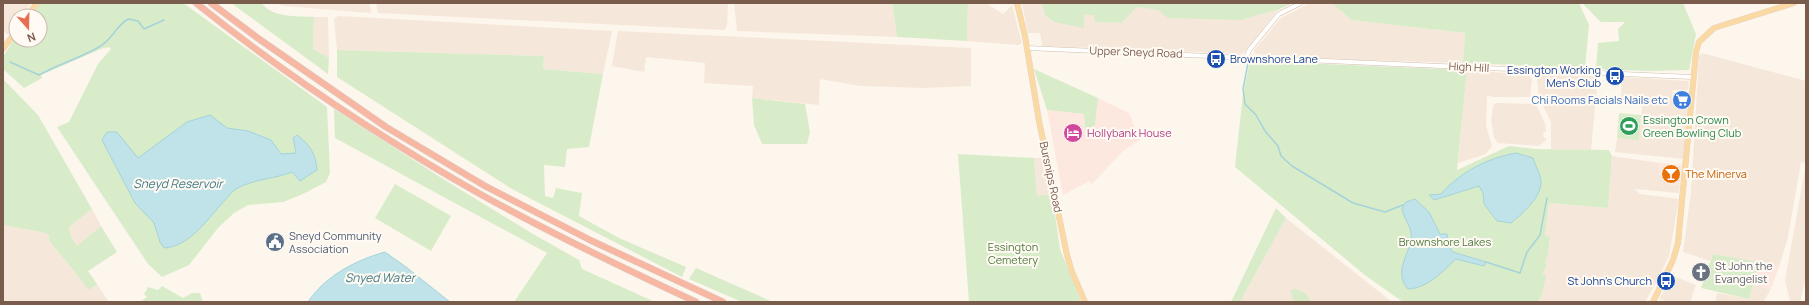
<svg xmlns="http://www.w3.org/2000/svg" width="1809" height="305" viewBox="0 0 1809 305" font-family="Manrope,sans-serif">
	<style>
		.residential { fill: #f5e8da }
		.commercial { fill: #fde8e0 }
		.green { fill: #d8ecc9 }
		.water { fill: #bfe3e8; stroke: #a5d3da }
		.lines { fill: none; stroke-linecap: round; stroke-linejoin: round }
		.stream { stroke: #a5d3da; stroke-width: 1.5 }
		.minor-casing { stroke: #d1beb0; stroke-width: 5 }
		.major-casing { stroke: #dad1cd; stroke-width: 6 }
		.highway-casing { stroke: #dad1cd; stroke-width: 7 }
		.minor { stroke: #fff; stroke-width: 4 }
		.major { stroke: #fbd9a5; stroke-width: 5.5 }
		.highway { stroke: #f7b7a3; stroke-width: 6 }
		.labels { text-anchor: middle; stroke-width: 4; stroke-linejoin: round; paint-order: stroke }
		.street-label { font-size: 11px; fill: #7a5c4d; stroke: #fffaf3 }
		.transit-label { font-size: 11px; fill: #164399; stroke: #fffaf3; text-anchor: end }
		.shop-label { font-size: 11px; fill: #366cbe; stroke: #fffaf3; text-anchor: end }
		.leisure-label { font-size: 11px; fill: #27864d; stroke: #fffaf3; text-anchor: start }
		.hotel-label { font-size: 11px; fill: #b23c85; stroke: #fffaf3; text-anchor: start }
		.food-label { font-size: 11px; fill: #c56008; stroke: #fffaf3; text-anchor: start }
		.service-label { font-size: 11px; fill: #4e5e75; stroke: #fffaf3; text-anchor: start }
		.park-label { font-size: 11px; fill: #537a41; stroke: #fffaf3 }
		.worship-label { font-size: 11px; fill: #5b616d; stroke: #fffaf3; text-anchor: start }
		.water-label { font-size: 12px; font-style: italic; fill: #437c86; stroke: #fffaf3 }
	</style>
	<rect width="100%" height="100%" fill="#fdf6ec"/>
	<!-- residential -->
	<path class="residential" d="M3,3H31L22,16H16V24L8,35L3,31Z
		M276,3H369L371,10L370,13L284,6Z
		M376,3H728L727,26L724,30L378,13Z
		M734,3H892L897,37L737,31Z
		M968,3H986L1003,14L1012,5L1022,43L1019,45L967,41Z
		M1022,3H1042L1045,15L1084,27V15H1095V22L1122,23L1137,7L1242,20L1257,15L1278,10L1245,52L1241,54L1224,53L1042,46L1040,33H1028Z
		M1310,3H1332L1351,20L1465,33L1463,63L1357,60L1255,54L1254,50L1281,18Z
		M338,16L612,31L603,74L543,69L544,56L337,50L334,19Z
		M314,17H327L328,19L329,58L313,49Z
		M618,31L971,48V86L924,88L860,86L820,79L819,105L752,98L753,86L704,83L705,63L646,57L644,72L612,66Z
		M1702,53L1806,81V163L1801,162L1788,237L1779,267L1713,254L1710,261L1683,252L1691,192L1699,56Z
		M1467,70L1530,75L1532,79L1530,97H1493L1487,95L1486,125L1492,146L1486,154L1458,163Z
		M1542,75L1598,76L1591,150L1551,149V122L1539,98L1537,79Z
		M1622,77L1689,81L1688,90H1673L1672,101L1687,103L1684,159L1615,152L1617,138L1639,139L1643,99L1621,97Z
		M1496,103L1536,104L1545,124L1546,131L1543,133L1544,138L1547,139L1539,146L1498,143L1494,138L1491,120L1493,106Z
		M1612,156L1660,163L1659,176L1666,177V184L1680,185L1679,193L1635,189L1640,194L1679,199L1669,256L1658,279L1645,302H1538L1542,294L1545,276L1543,275L1547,264L1545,262L1548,254L1550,239L1545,235L1549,203L1608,208Z
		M1034,158H1045L1052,194L1037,197Z
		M1806,164V277L1800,302H1790L1785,280Z
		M92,209L101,226L77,247L71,237L69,227Z
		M1286,218L1392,302H1240Z
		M3,225L46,233L50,237L48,239L89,290L97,284L109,302H3Z
		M1673,276L1696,285L1690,302H1668L1659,299Z
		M1753,285L1771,289L1763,302H1715L1717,293L1749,299Z"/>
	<!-- commercial -->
	<path class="commercial" d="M1098,98L1129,113L1140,140L1123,151L1091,185L1090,181L1063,195L1047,110L1084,114L1085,130L1095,125Z
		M1660,163L1682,165L1680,185L1665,184L1666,177L1659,176Z
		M1759,262L1779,267L1771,289L1753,285Z"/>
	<!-- green -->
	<path class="green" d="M40,3H180L186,5L327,107L330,173L326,182L303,194L283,202L248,205L234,213L218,228L189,265L162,277L148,264L57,127L69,122L98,64L111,49L109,47L101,49L41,75L42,78L24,88L3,69V57L16,36V40H40V16H29Z
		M231,3H261C274,18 296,16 314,17L313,49L329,58L328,74Z
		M892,3H968L967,41L897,37Z
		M1042,3H1293L1278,10L1257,15L1242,20L1168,18L1158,10L1137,7L1122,23L1095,22L1094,15H1084V28L1054,22L1045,15Z
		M1332,3H1579L1589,25L1585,68L1463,63L1465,33L1351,20Z
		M1582,3H1683L1696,34L1689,70L1649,71L1596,69L1598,43L1619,41L1618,29L1625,22H1601Z
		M337,50L544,56L543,69L603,74L589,147L567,149L565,167L544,165L545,196L553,198L556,188L582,193L579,216L619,238L686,267L682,277L512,189L337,77Z
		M1250,61L1467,70L1457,170L1509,146L1536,149L1609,150L1612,156L1608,208L1549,203L1545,235L1550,238L1548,254L1545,262L1547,264L1543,274L1546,276L1542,294L1538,302H1403L1366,276L1235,167L1243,94Z
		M1034,69L1098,98L1095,125L1085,130L1084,114L1047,110Z
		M3,79L38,115L92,209L69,227L71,237L77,246L101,226L117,252L88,271L97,284L89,290L48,239L50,237L46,233L3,225Z
		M752,98L805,104L810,132L807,144H762L754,125Z
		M334,109L440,177L533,234L579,260L582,269L655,302H514L547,253L335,138Z
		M1619,113L1641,115L1639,140L1617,138Z
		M958,154L1034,158L1037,196L1052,194L1060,249L1081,302H969Z
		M395,184L451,216L431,251L375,218Z
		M1276,208L1286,218L1240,302H1231Z
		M1713,254L1759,262L1749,299L1701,288Z
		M696,268L773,302H742L689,279Z
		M162,286L183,298L192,293H200L203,302H140L147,297L144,294L148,287L158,290Z
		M1294,289C1302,291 1310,294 1310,302H1294L1290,290Z"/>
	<!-- water -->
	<path class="water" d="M210,115L227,128L248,131L271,140L281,154L296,153L293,138L297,135C310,145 316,154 317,170L300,181L292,172C275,179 253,179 236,189C232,191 229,196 226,199C209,217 190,247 164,248L160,242L154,223L135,203L102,140L107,132H117L138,158L187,122Z
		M1516,153L1533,158C1535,166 1541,174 1541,182C1541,198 1522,214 1511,223L1497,221L1484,204L1483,193L1479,186L1434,200L1429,195L1441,194C1460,172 1488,158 1516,153Z
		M1415,199L1429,212L1440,234H1447L1449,246L1453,252L1486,262L1484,266L1456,259C1442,272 1428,288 1408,289C1391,270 1414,250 1411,232C1409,223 1403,217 1402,208L1406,202Z
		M385,252L406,267L450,302H308C325,276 356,260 385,252Z"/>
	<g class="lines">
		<!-- stream -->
		<path class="stream" d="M1249,58L1243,89L1245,104L1256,115L1265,131L1278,146L1281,156L1292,166L1353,203L1385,212L1403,205
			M10,62L39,75C59,64 80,58 99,47C113,39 115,27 128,19L138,21L144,29L164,20
			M1486,262L1520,273L1527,252L1540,235L1547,198"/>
		<!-- minor casing -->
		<g class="minor-casing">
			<path id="minor" d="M1027,48L1692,77
				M1246,57L1250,49L1279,14L1301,3"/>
		</g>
		<!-- major casing -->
		<g class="major-casing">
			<path id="major" d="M1017,3L1025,36L1039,121L1067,255L1072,272L1085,302
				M27,16L37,3
				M3,49L16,31
				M1653,302L1673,260L1678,243L1696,52L1699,42L1714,28L1794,3"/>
		</g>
		<!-- highway casing -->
		<g class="highway-casing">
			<path id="highway" d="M196,3C283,73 383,139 480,194C550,233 623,268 696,302
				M211,3L259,39L386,127L485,186L592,241L723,302"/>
		</g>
		<!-- minor -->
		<use href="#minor" class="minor"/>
		<!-- major -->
		<use href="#major" class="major"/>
		<!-- highway -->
		<use href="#highway" class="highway"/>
	</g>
	<!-- icons -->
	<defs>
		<g id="bus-disc" transform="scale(1)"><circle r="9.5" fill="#1a4fb4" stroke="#fffaf3"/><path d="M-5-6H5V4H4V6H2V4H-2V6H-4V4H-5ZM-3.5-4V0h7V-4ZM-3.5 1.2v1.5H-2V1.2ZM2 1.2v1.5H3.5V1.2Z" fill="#fff"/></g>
		<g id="supermarket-disc" transform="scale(1)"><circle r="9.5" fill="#3f7fe0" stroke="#fffaf3"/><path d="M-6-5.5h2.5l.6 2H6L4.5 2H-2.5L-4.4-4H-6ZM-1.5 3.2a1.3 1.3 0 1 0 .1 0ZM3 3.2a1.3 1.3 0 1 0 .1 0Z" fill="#fff"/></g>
		<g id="stadium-disc" transform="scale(1)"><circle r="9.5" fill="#2e9e5b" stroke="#fffaf3"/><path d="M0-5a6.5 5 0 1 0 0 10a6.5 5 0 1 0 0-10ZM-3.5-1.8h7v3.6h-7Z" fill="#fff"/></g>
		<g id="hotel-disc" transform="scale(1)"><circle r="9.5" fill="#d1479c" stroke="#fffaf3"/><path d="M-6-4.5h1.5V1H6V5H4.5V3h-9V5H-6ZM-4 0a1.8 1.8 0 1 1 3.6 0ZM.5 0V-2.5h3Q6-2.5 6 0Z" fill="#fff"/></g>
		<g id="bar-disc" transform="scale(1)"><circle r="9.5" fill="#e8710a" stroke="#fffaf3"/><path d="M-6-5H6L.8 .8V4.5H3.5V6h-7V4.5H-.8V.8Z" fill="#fff"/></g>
		<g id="civic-disc" transform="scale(1)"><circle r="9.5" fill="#5c6f8a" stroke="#fffaf3"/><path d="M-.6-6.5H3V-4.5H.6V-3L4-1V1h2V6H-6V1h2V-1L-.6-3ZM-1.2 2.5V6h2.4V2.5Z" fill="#fff"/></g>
		<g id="church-disc" transform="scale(1)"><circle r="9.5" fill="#6b7280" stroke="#fffaf3"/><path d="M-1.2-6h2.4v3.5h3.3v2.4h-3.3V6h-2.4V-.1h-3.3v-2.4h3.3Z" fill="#fff"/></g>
	</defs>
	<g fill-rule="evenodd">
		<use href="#bus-disc" x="1216" y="59"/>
		<use href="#bus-disc" x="1615" y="76"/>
		<use href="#supermarket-disc" x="1682" y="100"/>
		<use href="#stadium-disc" x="1629" y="126"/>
		<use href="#hotel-disc" x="1073" y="133"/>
		<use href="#bar-disc" x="1671" y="174"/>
		<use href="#civic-disc" x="275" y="242"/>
		<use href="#church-disc" x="1701" y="272"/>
		<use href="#bus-disc" x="1666" y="281"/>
	</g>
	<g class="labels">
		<!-- street labels -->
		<g class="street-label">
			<text transform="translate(1136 52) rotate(2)" y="4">Upper Sneyd Road</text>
			<text transform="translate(1469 67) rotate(3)" y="4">High Hill</text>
			<text transform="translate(1051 177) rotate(78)" y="4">Bursnips Road</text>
		</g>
		<!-- transit labels -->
		<g class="transit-label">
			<text x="1230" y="63" text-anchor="start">Brownshore Lane</text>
			<text x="1601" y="74">Essington Working<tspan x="1601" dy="13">Men's Club</tspan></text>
			<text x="1652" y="285">St John's Church</text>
		</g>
		<!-- shop labels -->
		<g class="shop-label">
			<text x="1668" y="104">Chi Rooms Facials Nails etc</text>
		</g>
		<!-- leisure labels -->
		<g class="leisure-label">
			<text x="1643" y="124">Essington Crown<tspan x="1643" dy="13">Green Bowling Club</tspan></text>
		</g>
		<!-- hotel labels -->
		<g class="hotel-label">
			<text x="1087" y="137">Hollybank House</text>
		</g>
		<!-- food labels -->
		<g class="food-label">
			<text x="1685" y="178">The Minerva</text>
		</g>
		<!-- service labels -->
		<g class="service-label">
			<text x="289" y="240">Sneyd Community<tspan x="289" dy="13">Association</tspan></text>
		</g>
		<!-- park labels -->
		<g class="park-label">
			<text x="1445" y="246">Brownshore Lakes</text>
			<text x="1013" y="251">Essington<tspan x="1013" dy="13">Cemetery</tspan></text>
		</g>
		<!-- worship labels -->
		<g class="worship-label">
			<text x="1715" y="270">St John the<tspan x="1715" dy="13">Evangelist</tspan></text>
		</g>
		<!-- water labels -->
		<g class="water-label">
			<text x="178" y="188">Sneyd Reservoir</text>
			<text x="380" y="282">Snyed Water</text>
		</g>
	</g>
	<!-- border -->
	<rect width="1809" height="305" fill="none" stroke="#7a5c4d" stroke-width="8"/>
	<!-- north arrow -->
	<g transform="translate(28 28) rotate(160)"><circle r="19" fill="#fffaf3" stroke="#cabbb1"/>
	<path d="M0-3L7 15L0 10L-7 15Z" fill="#e76f51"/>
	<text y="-6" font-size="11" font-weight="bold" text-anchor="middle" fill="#7a5c4d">N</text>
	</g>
</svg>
